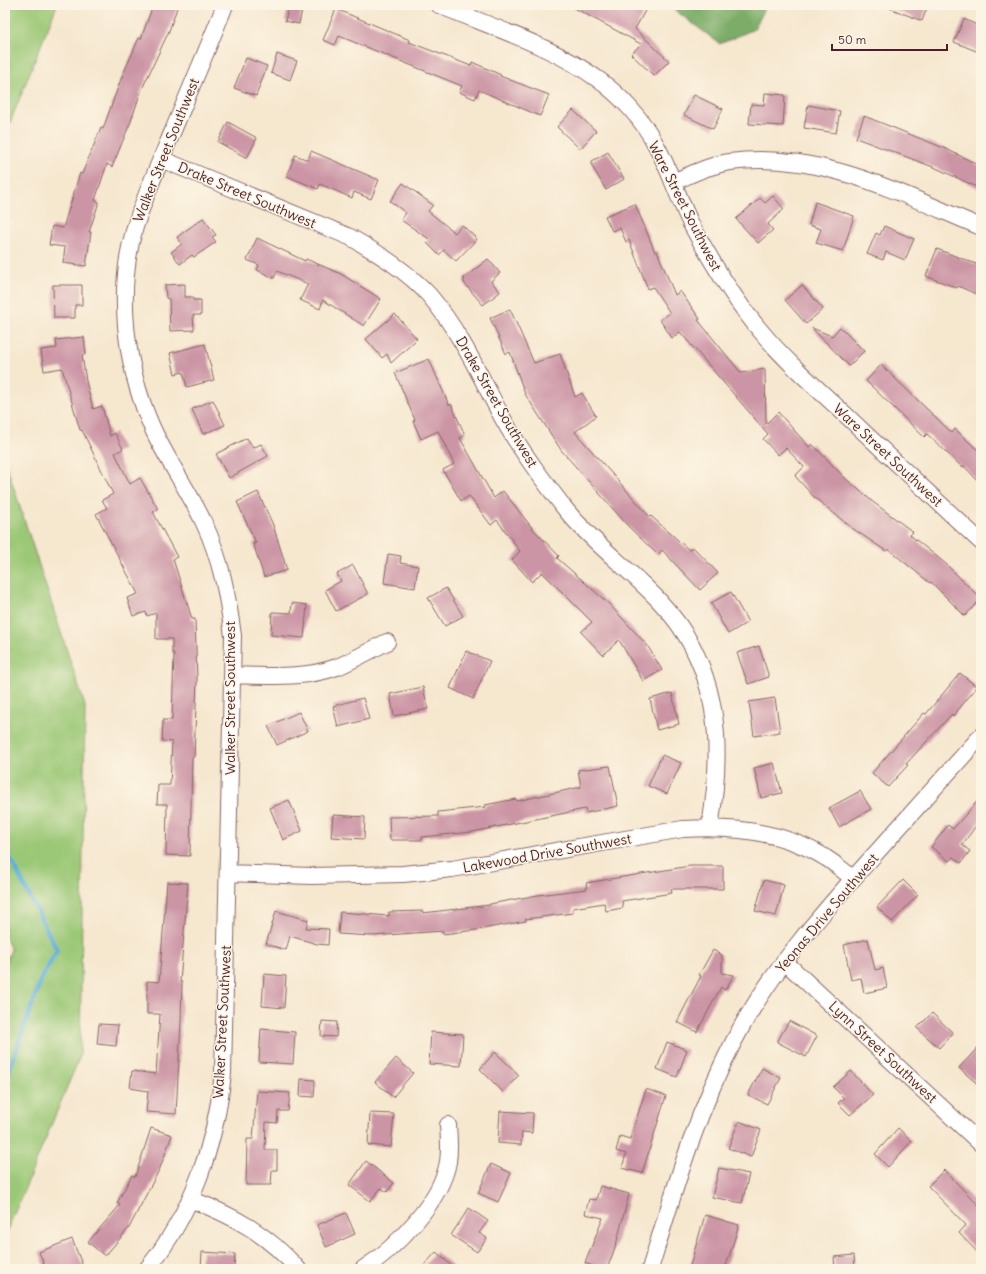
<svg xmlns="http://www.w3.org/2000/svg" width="986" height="1274" viewBox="0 0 986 1274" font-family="Delius,sans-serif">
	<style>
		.green { fill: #9bc876; stroke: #727450 }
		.forest { fill: #7cac67; stroke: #636649 }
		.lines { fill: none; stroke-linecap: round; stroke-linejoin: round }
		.stream { stroke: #5fafd9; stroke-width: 4.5 }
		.building { fill: #cc95a6 }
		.minor-casing { stroke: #866564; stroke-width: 18 }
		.minor { stroke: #fff; stroke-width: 16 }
		.labels { text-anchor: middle; stroke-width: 3; stroke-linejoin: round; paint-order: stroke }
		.street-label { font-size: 14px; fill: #4a1f2b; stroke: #fcf5e5 }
	</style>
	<rect width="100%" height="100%" fill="#fcf5e5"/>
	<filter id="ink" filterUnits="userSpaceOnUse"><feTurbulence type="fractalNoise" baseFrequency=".025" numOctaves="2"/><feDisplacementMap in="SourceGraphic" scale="8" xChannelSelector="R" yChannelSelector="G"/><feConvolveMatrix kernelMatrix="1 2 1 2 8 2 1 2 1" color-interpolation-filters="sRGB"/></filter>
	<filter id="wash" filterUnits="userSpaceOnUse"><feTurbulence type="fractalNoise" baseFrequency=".012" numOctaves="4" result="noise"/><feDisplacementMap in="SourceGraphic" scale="16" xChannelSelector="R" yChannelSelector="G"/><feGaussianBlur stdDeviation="0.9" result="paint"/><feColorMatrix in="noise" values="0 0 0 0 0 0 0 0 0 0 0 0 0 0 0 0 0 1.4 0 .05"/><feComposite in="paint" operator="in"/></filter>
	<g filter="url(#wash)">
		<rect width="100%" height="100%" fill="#f6e7cf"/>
		<!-- green -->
		<path class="green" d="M5,5H57L5,135Z
			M5,461L85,706L80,1056L5,1236V964L11,950L5,936Z"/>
		<!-- forest -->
		<path class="forest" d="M668,5H767L754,29L720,44Z"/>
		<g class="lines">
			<!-- stream -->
			<path class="stream" d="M5,848L57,950L41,979L9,1071L5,1086"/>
		</g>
		<g id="blocks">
			<!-- building -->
			<path class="building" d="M153,5H178L169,31L141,91L131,121L112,167L107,164L95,200L99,202L89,232H91L86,266L63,263L65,247L49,245L52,226L63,228L80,173L82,174L101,128L103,129L121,79L139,38L141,39Z
				M289,5H303L299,24L285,21Z
				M569,5H640L646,9L635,29L669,61L654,76L631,54L641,44Z
				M882,5H928L922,21Z
				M336,9L410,40L409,42L471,66L472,62L501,75L500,76L549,95L540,116L479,90L475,99L459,92L462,86L339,36L335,45L323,40Z
				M964,19L981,27V53L954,42Z
				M277,54L297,61L290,80L271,73Z
				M246,58L267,66L256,96L234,88Z
				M765,93L785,95L783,126L749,124L751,104L764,105Z
				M694,95L723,109L713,129L684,115Z
				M808,105L840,111L836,133L804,128Z
				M573,110L596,131L580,149L557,127Z
				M864,116L944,148L981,166V189L936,168L856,138Z
				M228,122L257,138L247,158L218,142Z
				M311,151L379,180L371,199L354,192L352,198L320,184L318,189L287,176L295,155L308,160Z
				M608,152L624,179L606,190L592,166V161Z
				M403,183L433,205L428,211L455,233L462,225L477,239L456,261L444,250L439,255L426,242L429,239L401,220L406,213L390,201Z
				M773,196L784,209L768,224L773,230L758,243L736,219L760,198L765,203Z
				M815,202L854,216L843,251L816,243L821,229L809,225Z
				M635,204L655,252L657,251L675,295L680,291L700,319L698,320L741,373L765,369L766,424L778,412L809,447L812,444L845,478L873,502L913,532L910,535L946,564L981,599L965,616L931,582L930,583L888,549L886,551L852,528L814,497L795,476L804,467L786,448L778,455L763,439L768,434L680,332L672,338L660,320L670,313L653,287L648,289L629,240L626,242L620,228L612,231L605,216Z
				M203,218L216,235L212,237L216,242L194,257L192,255L180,264L171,252L182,244L177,237Z
				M884,226L914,239L905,260L886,252L883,260L867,254L876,233L880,235Z
				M257,238L305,261L306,259L341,274L381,299L364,326L323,300L320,309L300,300L308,284L277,271L274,278L257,270L259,265L247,260Z
				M937,249L981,266V296L958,286L957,288L926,276Z
				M488,259L500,273L491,281L500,292L483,305L464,283V278Z
				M185,284V297H193V300H201V315H193L194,330L170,331L169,299L166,298L165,285Z
				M53,285H82V305H75V318H54Z
				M802,285L823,309L806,324L785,300Z
				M510,309L534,363L560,354L575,397L582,393L596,416L575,432L650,517L651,516L689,550L693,547L718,573L700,590L662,550L658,555L629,527L561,450L525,394L510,352L506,354L490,318Z
				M395,314L417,339L391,363L387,354L382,358L366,339Z
				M840,327L864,351L849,366L812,328L832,336Z
				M84,337L86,354L82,355L86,381L93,409L102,406L110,436L115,433L123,449L115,453L130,484L140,478L158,509L153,512L177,557L173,559L192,619H195L197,679L194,757H192L190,856L166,855L167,804H157L158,785H170L172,742L162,741L163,720H172L174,653H172V639H156V613L147,616L146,612L133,616L127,598L138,594L96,514L107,508L102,500L113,494L82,430H80L62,368L44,371L41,350L57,348L56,340Z
				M205,344L214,380L187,387L183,372L175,374L170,353Z
				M429,359L449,405L451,404L465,435L460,438L494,498L503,491L533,529L559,556L557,558L609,604L647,645L662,670L643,681L619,640L603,655L581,632L592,622L542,572L532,582L512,560L520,551L497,520L491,525L469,496L461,501L443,470L454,464L438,431L421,439L413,421L415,420L395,373Z
				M881,365L952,433L955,429L981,453V484L964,466L962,467L927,434L924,437L866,381Z
				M213,400L225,425L203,434L192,409Z
				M247,438L253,448L261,444L268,456L229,478L216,454Z
				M258,492L273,525L287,570L264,577L253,543H256L237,502Z
				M388,554L401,556L400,563L418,566L415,588L384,583Z
				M353,565L368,594L336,611L325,590L341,581L337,574Z
				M446,588L463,616L445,626L428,598Z
				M731,592L748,622L728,634L711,603Z
				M292,603L307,605L304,638L271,635L272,612L291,613Z
				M759,646L769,677L748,684L737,653Z
				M466,651L490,661L473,699L450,688Z
				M960,673L977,687L953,716L952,714L906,764L908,765L888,787L872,773L924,713L926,714Z
				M423,687L428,709L394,716L390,694Z
				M672,693L679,724L657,730L650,699Z
				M363,698L369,719L338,727L333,706Z
				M775,698L780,732L754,736L749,702Z
				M299,712L308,731L277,745L268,726Z
				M662,755L681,763L667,794L648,786Z
				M774,763L782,793L761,798L754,768Z
				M610,766L618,806L586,813L585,809L472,832L422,837V840H390L389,817L438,816V812L486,807L485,805L516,799L517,801L581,787L578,770Z
				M860,791L871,809L839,827L829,808Z
				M981,797V819L962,845L970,851L961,863L953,857L949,861L931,847L948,825L953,829Z
				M289,800L302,831L283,840L270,808Z
				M333,815L365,817L364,839L331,837Z
				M690,866H723V889H671L672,893L622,901L623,908L606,911L604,903L573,908V913L525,919L526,921L476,930L443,934V931L372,936L338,934L340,912L389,916V912L423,911V913L490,905V904L538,895L587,889L586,883Z
				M764,880L784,885L776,916L755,911Z
				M903,880L918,895L892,922L877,907Z
				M167,882L188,883L180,982H182L181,1022L176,1114L146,1112L148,1091L130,1088L132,1071L156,1074L160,1014H147V981L159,982Z
				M276,911L308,920L306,928L329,929L328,945L317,944L290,936L286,950L266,944Z
				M868,939L875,970L883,968L887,988L864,993L861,978L851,980L844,945Z
				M713,950L722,955V973L734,975L725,990L721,987L697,1032L677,1022L701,976L699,975Z
				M264,974L286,976L284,1008L262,1006Z
				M932,1013L953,1033L939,1048L917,1028Z
				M322,1021L337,1022L336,1037L321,1036Z
				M789,1021L817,1036L806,1057L777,1042Z
				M99,1024L118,1025L116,1046L97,1044Z
				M261,1029L295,1032L293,1064L259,1062Z
				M431,1032L463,1034L461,1066L429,1064Z
				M667,1042L687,1050L677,1077L657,1069Z
				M981,1044V1087L959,1068Z
				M495,1052L519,1075L503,1092L480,1069Z
				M396,1058L413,1073L393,1097L375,1082Z
				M762,1068L781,1078L767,1104L748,1095Z
				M851,1071L873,1095L850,1115L838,1103L844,1098L833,1087Z
				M301,1079L315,1080L314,1097L300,1096Z
				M646,1089L666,1096L642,1173L622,1168L626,1154L616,1151L620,1136L630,1139Z
				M257,1091L290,1093L288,1111H278L277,1123L266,1122L265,1150H277V1170H272L271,1185H246L247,1139H253Z
				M500,1111L533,1113L532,1133L522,1132L521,1145L498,1143Z
				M370,1113L394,1114L391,1147L368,1145Z
				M739,1121L761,1130L751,1157L728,1148Z
				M151,1128L172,1135L160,1168L129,1228L105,1256L88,1242L120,1205L117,1203L132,1175L135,1177Z
				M898,1128L912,1141L888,1167L875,1154Z
				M366,1161L394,1183L387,1192L381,1188L370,1201L349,1185Z
				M491,1164L511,1173L498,1202L478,1193Z
				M719,1168L749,1174L742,1203L712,1197Z
				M944,1170L981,1208V1256L959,1233L966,1225L928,1186Z
				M600,1186L629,1194L616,1245L607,1269H601L585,1263L603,1218L585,1214L589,1199L596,1200Z
				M469,1208L488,1221L479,1233L487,1238L477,1252L451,1235Z
				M346,1213L355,1234L326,1247L317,1225Z
				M705,1215L739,1225L725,1269H689Z
				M72,1239L84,1269H46L39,1252Z
				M202,1252L235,1254L234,1269H201Z
				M436,1252L443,1258L455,1269H421Z
				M854,1255L855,1269H835L834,1257Z"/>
		</g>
	</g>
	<g filter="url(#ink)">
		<use href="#blocks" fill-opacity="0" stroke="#866564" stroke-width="1"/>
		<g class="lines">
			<!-- minor casing -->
			<g class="minor-casing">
				<path id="minor" d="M439,5C489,26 555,47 599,80C621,96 643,120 656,145C670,170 678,198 691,224C711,261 732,297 759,329C786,362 818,389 849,418C893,460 937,501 981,542
					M161,159L350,237C378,253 407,271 429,295C461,333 479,374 502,417C520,450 543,480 566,510C605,558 663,590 692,646C722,704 720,765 710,827
					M673,182C692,174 710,165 730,162C819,150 901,194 981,227
					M233,675C268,676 304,679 337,667C354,660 371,650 387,642
					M228,873L311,876L403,874L452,869L683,829C732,826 784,831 826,858C836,864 844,872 853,878
					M784,961L981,1144
					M190,1199C234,1216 266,1233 298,1269
					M147,1269C192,1214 216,1143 223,1073L233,636C228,597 221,559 204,523C188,489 166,459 151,425C125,364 116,291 135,227C145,195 159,164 172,133C190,90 208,48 225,5
					M363,1269C396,1248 441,1201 448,1162C450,1149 449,1137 448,1125
					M650,1269C674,1191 696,1114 734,1041C770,971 824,911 876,853C911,814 946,775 981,736"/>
			</g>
			<!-- minor -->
			<use href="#minor" class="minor"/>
		</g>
	</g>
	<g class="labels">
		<!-- street labels -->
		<g class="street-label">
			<text transform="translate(166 150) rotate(-68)" y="5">Walker Street Southwest</text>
			<text transform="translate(247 195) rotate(23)" y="5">Drake Street Southwest</text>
			<text transform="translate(685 206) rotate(63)" y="5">Ware Street Southwest</text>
			<text transform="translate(497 402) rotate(60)" y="5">Drake Street Southwest</text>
			<text transform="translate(888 455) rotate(43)" y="5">Ware Street Southwest</text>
			<text transform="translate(230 698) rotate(-90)" y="5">Walker Street Southwest</text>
			<text transform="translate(547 853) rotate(-10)" y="5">Lakewood Drive Southwest</text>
			<text transform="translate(827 913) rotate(-50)" y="5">Yeonas Drive Southwest</text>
			<text transform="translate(222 1022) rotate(-87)" y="5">Walker Street Southwest</text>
			<text transform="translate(883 1052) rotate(43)" y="5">Lynn Street Southwest</text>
		</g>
	</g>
	<!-- margin -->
	<rect width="986" height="1274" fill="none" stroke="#fcf5e5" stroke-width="20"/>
	<!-- scale -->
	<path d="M832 44v6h115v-6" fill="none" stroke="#4a1f2b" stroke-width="2"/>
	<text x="838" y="44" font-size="12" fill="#4a1f2b" stroke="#fcf5e5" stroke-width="3" paint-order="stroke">50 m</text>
</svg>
